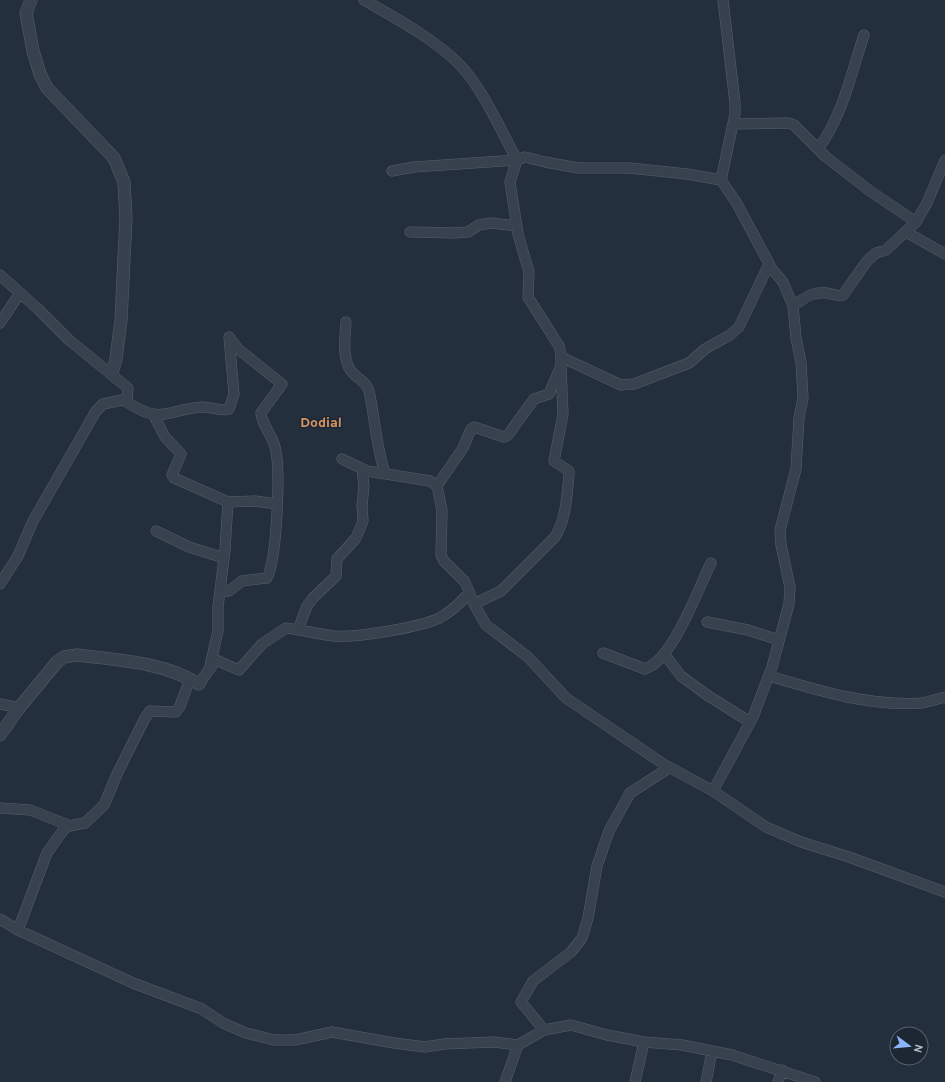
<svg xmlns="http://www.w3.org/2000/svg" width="945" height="1082" viewBox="0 0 945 1082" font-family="Overpass,sans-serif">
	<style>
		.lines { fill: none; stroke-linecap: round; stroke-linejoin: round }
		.minor-casing { stroke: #565f6c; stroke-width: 11 }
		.tertiary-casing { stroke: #565f6c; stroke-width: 13 }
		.minor { stroke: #38414e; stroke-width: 10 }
		.tertiary { stroke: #38414e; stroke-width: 12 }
		.labels { text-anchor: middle; stroke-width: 3; stroke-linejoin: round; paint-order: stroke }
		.quarter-label { font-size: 14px; font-weight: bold; fill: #d59563; stroke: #1d2633 }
	</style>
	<rect width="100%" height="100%" fill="#242f3e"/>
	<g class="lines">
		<!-- minor casing -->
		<g class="minor-casing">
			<path id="minor" d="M364,0C394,17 436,40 460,65C483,89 501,131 517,160L414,167L392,171
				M733,124L788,123L794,125L826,157L870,191L916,222
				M818,149C843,115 851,74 864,35
				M410,232L454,233L468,232L479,225L491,223L517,226
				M906,232L945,254
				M0,275L38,309L69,340L128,388L127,402C161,425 167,410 201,407C210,406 220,412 229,409L234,394L229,337
				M793,306C805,298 812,291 827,293C833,294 837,297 843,295L867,261L876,253L886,250L916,222L927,203L945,160
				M346,322C345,337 342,359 351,371C356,378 367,382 369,391C375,418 376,446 385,473
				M0,323L20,293
				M561,357L621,385L634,384L689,363L705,349L730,335L739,327L769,264
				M154,416L165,437L181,454L172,475L174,478L228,502L225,550L218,607V631L210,666
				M342,459L367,471L430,481L437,486L442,510L441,555L444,561L465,582L474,604L486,625L528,657L566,698L665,765L713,791L766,827L801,842L849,857L945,892
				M437,486L463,448L471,429L474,427L504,437L508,435L534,399L549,394L561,366V354L559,346L528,297L529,272L518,234L510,182L517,160L525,157L545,162L578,168H629L687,174L721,180L735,114V103L723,0
				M228,502L255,501L277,504
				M156,531L189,547L224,558
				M0,584L18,556L33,521L96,411L103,404L127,399
				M220,592L229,591L242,581L267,578C277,559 281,468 275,447C272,434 262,426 261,413L282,384L238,349L229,337
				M474,604L501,591L555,537C566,519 567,496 569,475V471L554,461L563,414L561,368
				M707,622L748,630L779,640
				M298,630L307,606L313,598L336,576L337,559L356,538L363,521L362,505L364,487L362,469
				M603,653L645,669C673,660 698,589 711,563
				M665,655L681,676L707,695L750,722
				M769,676C816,690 871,707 921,703C929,702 937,699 945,697
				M199,684L216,660L239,670L262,644L286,628C302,630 318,634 334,636C355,638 424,627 441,617C452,611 461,602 469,593
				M0,704L19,708
				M713,791L753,717L772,667L789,604L790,587L781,545L780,530L796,469L799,418L803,398L801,362L796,338L793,306L783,282L772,269L736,202L721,180
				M0,808L30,810L71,826
				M0,919L18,930L133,983L202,1009L223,1023L246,1033L274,1040H295L332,1032L394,1043L425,1047L444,1044L493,1042L518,1045L544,1030L571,1025L607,1035L644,1042L682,1045L732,1055L815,1082
				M18,930L47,853L64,829L69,826L85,823L104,805L117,774L145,718L150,711L176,712L180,706L190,679
				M544,1030L521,1002L533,981L571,952L582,938L588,918L597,866L609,831L630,793L669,768
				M505,1082L518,1045
				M635,1082L644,1042
				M706,1082L712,1051
				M778,1082L782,1070"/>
		</g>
		<!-- tertiary casing -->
		<g class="tertiary-casing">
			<path id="tertiary" d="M31,0L26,13L33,51L40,74L47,88L114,158L124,182L126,218L121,320L116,359L112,373
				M0,735L19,708L57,662L64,657L77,655C117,660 164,662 199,684"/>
		</g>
		<!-- minor -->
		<use href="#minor" class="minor"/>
		<!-- tertiary -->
		<use href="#tertiary" class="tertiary"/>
	</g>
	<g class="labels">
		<!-- quarter labels -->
		<g class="quarter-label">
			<text x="321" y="427">Dodial</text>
		</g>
	</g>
	<!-- north arrow -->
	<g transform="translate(909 1046) rotate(106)"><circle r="19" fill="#1d2633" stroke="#59626f"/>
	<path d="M0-3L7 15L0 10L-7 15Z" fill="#8ab4f8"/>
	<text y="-6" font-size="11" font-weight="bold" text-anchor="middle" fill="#b4bcc9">N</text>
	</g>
</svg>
